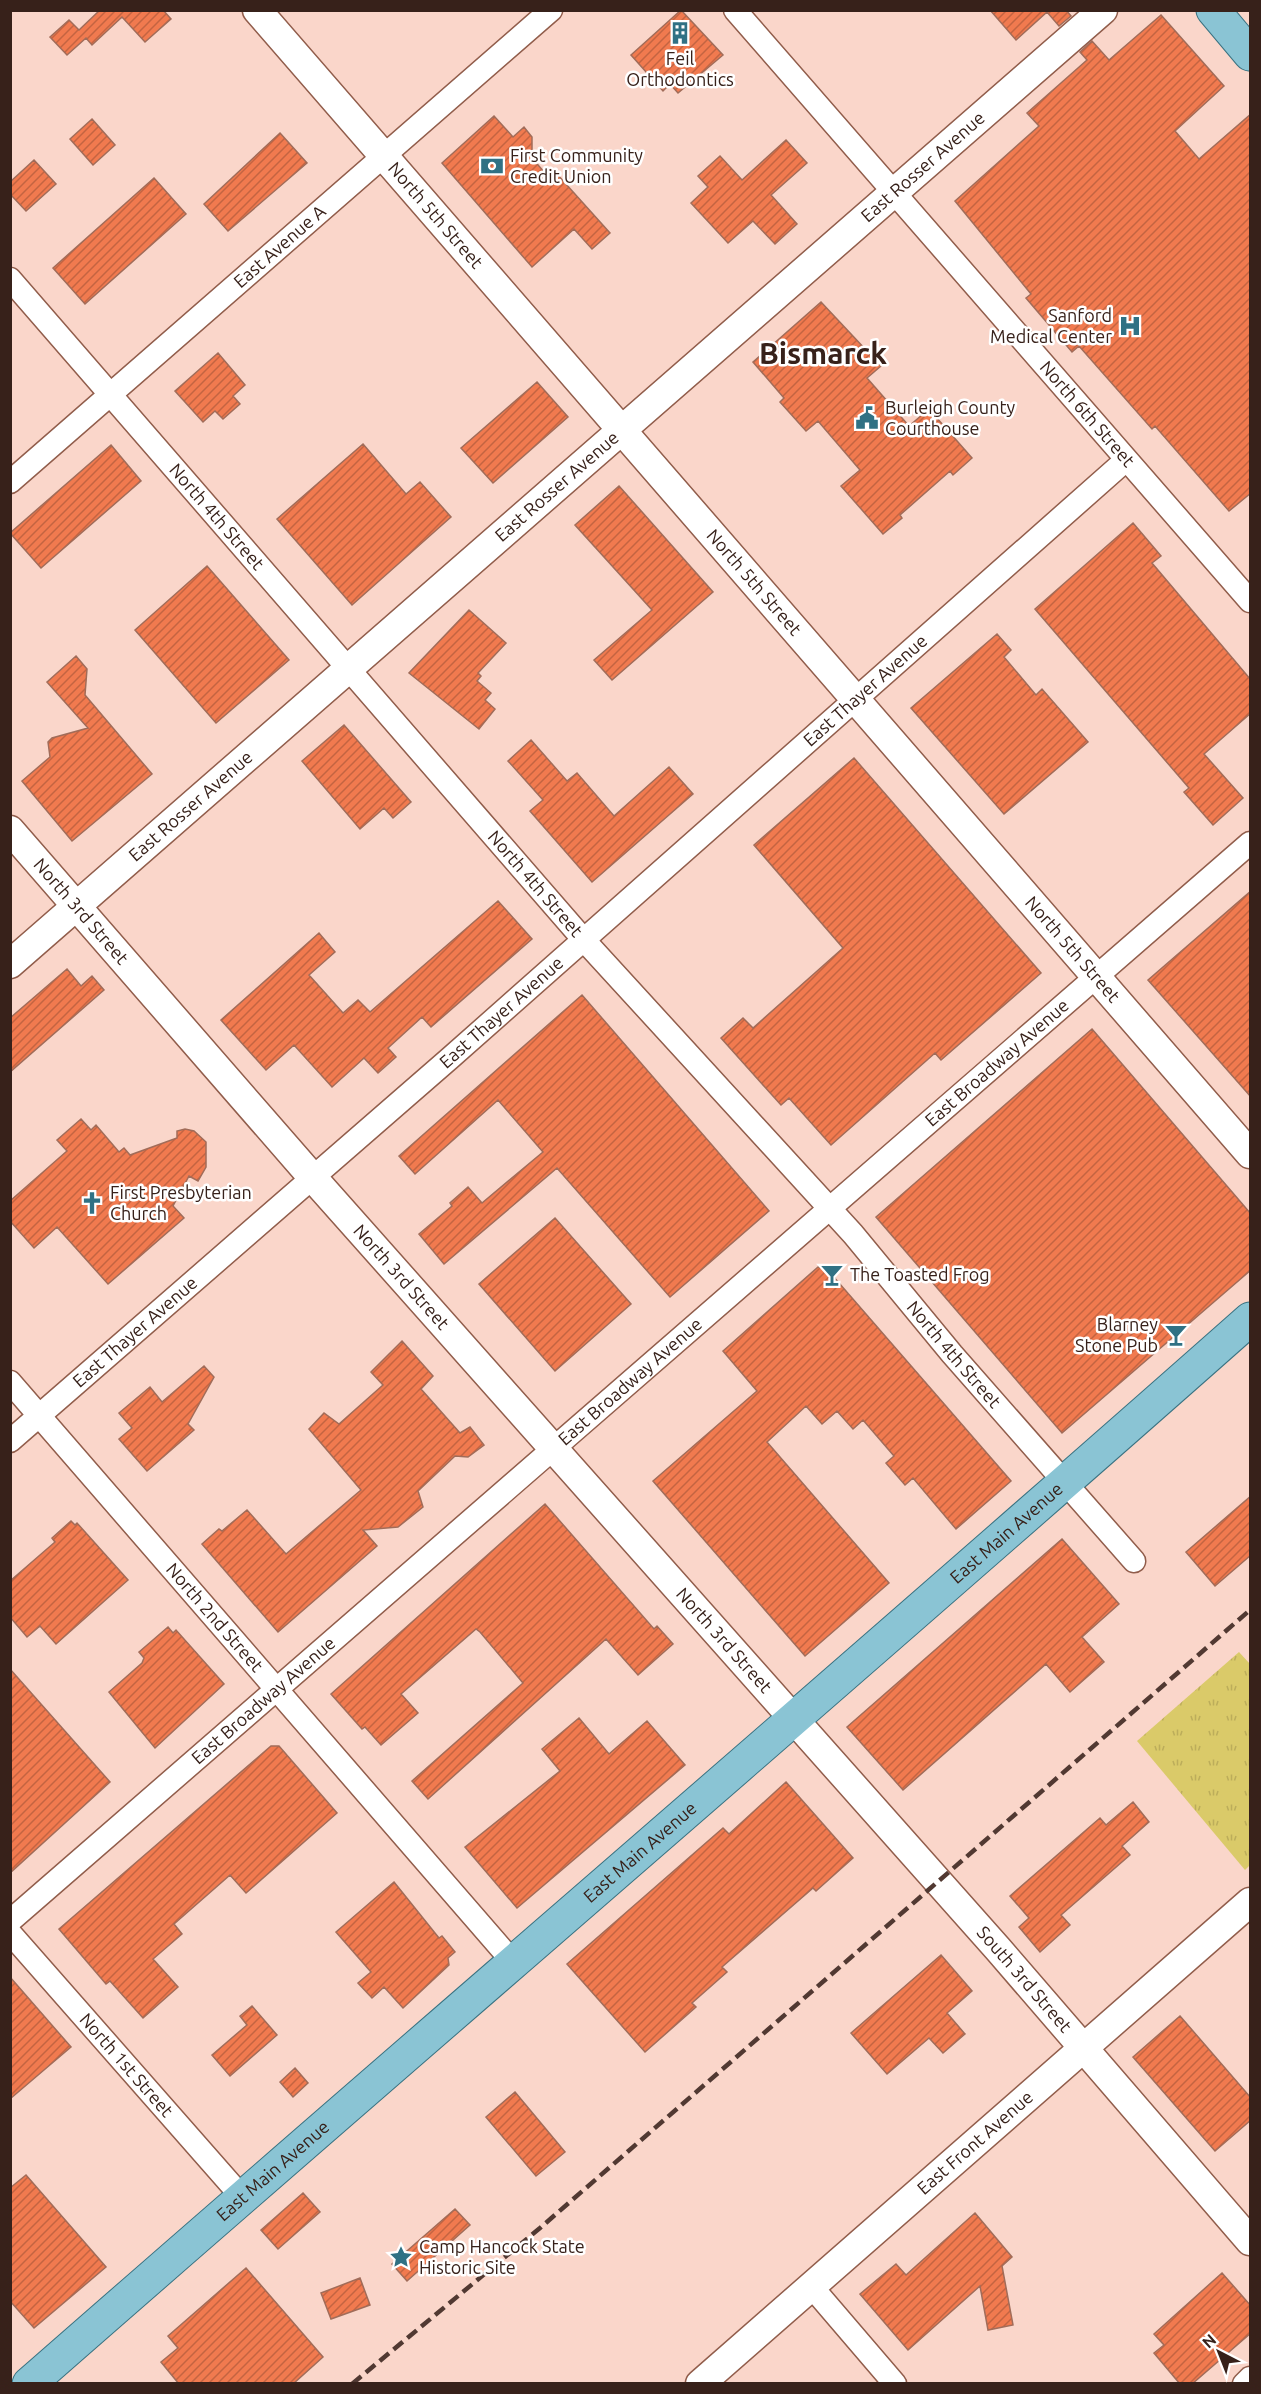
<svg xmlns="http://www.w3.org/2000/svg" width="1261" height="2394" viewBox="0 0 1261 2394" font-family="Ubuntu,sans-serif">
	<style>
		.park { fill: url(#park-tufts) }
		.building { fill: url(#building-hatch); stroke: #a16c59; stroke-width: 1.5 }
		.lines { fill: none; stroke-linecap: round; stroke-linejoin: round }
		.minor-casing { stroke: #915d4b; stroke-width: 25 }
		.tertiary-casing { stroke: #915d4b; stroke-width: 31 }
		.primary-casing { stroke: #3a7281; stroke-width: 35 }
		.minor { stroke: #fff; stroke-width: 22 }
		.tertiary { stroke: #fff; stroke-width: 28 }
		.primary { stroke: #8ac4d4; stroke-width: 33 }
		.rail { stroke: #513932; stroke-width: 4.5; stroke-dasharray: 12 6; stroke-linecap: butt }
		.labels { text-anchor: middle; stroke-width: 5; stroke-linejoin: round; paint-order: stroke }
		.poi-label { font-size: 18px; fill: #37211a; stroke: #fff; text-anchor: start }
		.street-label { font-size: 18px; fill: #37211a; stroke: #fff }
		.town-label { font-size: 30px; font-weight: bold; fill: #37211a; stroke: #fff }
	</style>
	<defs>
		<pattern id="park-tufts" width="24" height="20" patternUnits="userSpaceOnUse" patternTransform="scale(1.5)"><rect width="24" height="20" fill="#daca69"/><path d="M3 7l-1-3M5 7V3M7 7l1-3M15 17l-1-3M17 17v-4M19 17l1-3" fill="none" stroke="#bcad5a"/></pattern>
		<pattern id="building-hatch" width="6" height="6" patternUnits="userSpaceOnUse" patternTransform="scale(1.5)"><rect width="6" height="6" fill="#f17a4f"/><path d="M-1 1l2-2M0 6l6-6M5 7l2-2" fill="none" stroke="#c46441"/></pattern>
	</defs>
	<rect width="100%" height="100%" fill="#fad6ca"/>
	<!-- park -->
	<path class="park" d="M1239,1652L1250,1664V1865L1245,1870L1137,1741Z"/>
	<!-- building -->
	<path class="building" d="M100,10H163L171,19L145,42L122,17L92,45L86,38L67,55L50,37L69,20L79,30Z
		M681,10L723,55L678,93L670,84L663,91L631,55Z
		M990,10H1066L1071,16L1059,26L1047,12L1016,40Z
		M1161,15L1224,86L1175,131L1199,159L1251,114V493L1229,511L1155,426L1152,429L1079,346L1072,352L1026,298L1031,294L955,201L1039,126L1027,113L1087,60L1080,52L1092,41L1109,60Z
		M494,116L513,137L524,127L532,137V158L551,180L557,174L610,233L592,249L574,229L532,267L442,163Z
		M92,119L115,145L93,165L70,139Z
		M280,133L307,163L228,231L204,204Z
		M786,140L807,163L771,195L797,224L775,244L753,221L728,243L691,203L708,187L698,176L720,156L742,180Z
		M34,160L56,184L26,211L10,194V182Z
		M154,178L186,214L85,304L53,268Z
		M821,302L881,366L867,378L909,426L929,409L972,458L953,475L950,471L900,515L902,518L883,534L841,486L860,470L818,421L806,431L780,402L784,398L753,362Z
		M218,353L245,385L233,396L240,404L223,419L215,411L203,422L175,391Z
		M537,382L568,417L493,483L461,448Z
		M363,444L406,494L420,482L451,517L352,605L277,519Z
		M111,445L141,481L41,568L10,533Z
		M619,486L713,592L612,680L594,660L652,610L575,525Z
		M1133,523L1161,556L1152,563L1251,680V713L1204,754L1243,798L1213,825L1184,792L1189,788L1035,609Z
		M207,566L289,660L216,723L135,630Z
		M469,610L506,643L478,673L481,676L477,681L491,693L485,700L495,709L479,729L409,673Z
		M997,634L1011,650L1004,657L1036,695L1042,689L1088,742L1004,814L911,708Z
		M76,656L87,669L85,695L152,774L72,841L22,781L50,757L48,742L52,738L88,728L47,682Z
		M344,725L411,802L393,818L384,808L360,829L302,761Z
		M531,740L567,781L577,773L614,816L669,767L693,794L592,882L530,811L543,800L508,761Z
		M854,758L1041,973L941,1060L935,1053L831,1145L789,1098L781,1105L721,1038L743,1018L753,1028L843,948L754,845Z
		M1251,891V1097L1148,980Z
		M498,901L532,939L431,1027L422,1017L388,1048L396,1057L378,1073L364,1058L332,1087L294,1045L266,1070L221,1020L319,933L335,952L309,975L343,1013L358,1000L370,1012Z
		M67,969L81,986L92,976L104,990L10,1072V1018Z
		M582,995L769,1211L670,1297L557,1168L444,1264L419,1234L452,1206L450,1203L468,1187L482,1203L543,1152L498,1100L415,1174L399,1156Z
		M1092,1029L1251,1214V1270L1062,1433L876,1217Z
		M81,1119L91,1130L96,1125L119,1152L124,1148L130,1155L177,1138V1131L185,1129L194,1131L206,1142V1167L198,1181L189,1176L173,1206L184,1218L108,1284L57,1227L34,1248L10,1221V1201L67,1151L57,1140Z
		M555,1218L631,1304L555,1371L479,1284Z
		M818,1267L826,1268L1011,1481L956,1529L913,1478L905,1485L886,1463L894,1456L863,1420L853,1429L837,1411L822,1424L806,1406L767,1442L889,1583L805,1656L653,1481L757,1391L723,1351Z
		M402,1341L433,1376L421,1389L460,1433L470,1427L484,1445L468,1457L455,1456L418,1491L423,1507L398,1527L363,1530L377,1546L278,1632L202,1544L219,1529L222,1531L247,1510L286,1554L361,1490L309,1429L324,1413L339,1424L383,1385L371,1372Z
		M204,1366L214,1377L188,1424L194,1430L147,1471L119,1439L132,1428L119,1413L150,1387L162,1402Z
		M1251,1496V1555L1215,1586L1186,1552Z
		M545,1504L654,1629L657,1626L673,1644L638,1675L606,1639L428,1799L412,1781L523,1683L480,1632L476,1629L401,1694L418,1713L381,1745L365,1727L362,1729L331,1694Z
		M71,1521L75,1525L77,1523L128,1580L56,1644L40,1626L27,1637L10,1617V1581L55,1542L52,1538Z
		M1062,1539L1119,1604L1082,1637L1104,1662L1070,1692L1046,1664L903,1790L847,1727Z
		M168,1627L173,1633L176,1630L224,1684L155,1748L109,1692L142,1663L144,1658L139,1652Z
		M10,1669L110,1782L10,1873Z
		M579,1718L609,1754L647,1721L685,1765L517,1908L465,1847L560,1771L542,1749Z
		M271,1746H279L337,1813L246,1893L230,1875L174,1924L182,1934L153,1959L178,1987L143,2018L110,1981L106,1984L59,1929Z
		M786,1782L853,1858L816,1891L813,1888L722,1967L727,1972L692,2003L696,2007L645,2052L567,1964L723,1828L729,1834Z
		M1133,1802L1149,1822L1122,1846L1130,1855L1061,1915L1070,1925L1040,1952L1019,1927L1029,1918L1010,1896L1100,1818L1106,1825Z
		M394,1882L439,1938L442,1936L455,1952L448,1958L449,1965L403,2008L384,1987L372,1998L358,1983L371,1972L336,1932Z
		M941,1955L972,1991L947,2013L965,2034L943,2053L929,2038L887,2074L851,2033Z
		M10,1977L71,2047L10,2099Z
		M252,2006L277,2035L230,2076L212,2055L247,2025L240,2016Z
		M1180,2016L1251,2098V2120L1215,2151L1133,2057Z
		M295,2068L308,2083L293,2097L280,2082Z
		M515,2092L565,2152L536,2176L486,2117Z
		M26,2175L106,2267L34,2328L10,2301V2188Z
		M303,2193L320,2212L278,2249L261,2230Z
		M455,2209L470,2225L407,2281L392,2264Z
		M975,2213L1012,2257L1002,2266L1013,2325L988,2330L980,2286L908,2350L860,2294L896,2264L906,2275Z
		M246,2268L323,2357L293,2384H179L161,2362L178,2348L168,2336Z
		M1222,2273L1251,2306V2333L1192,2384H1180L1154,2353L1164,2345L1154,2334Z
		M360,2278L370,2305L331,2319L321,2293Z"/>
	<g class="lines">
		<!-- minor casing -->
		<g class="minor-casing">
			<g id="minor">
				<path id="s1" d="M735,10L1250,601"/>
				<path id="s2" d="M10,279L583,939L853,1234L952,1354L1134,1561"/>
				<path id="s3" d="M10,482L551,10"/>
				<path id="s4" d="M10,1382L513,1962"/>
				<path id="s5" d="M10,1441L449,1059L1126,460"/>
				<path id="s6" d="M10,1921L1250,843"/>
				<path id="s7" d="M10,1933L242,2197"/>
				<path d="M812,2287L895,2384"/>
				<path d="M1244,2384L1250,2378"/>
			</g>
		</g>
		<!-- tertiary casing -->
		<g class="tertiary-casing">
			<g id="tertiary">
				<path id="s8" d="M257,10L1250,1154"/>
				<path id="s9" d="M10,830L313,1178L998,1949L1250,2241"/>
				<path id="s10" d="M10,964L1103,10"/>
				<path id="s11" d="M700,2384L1250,1902"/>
			</g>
		</g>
		<!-- primary casing -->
		<g class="primary-casing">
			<g id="primary">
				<path d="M1213,10L1250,54"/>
				<path id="s12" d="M29,2384C435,2028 846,1677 1250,1319"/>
			</g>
		</g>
		<!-- minor -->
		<use href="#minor" class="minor"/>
		<!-- tertiary -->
		<use href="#tertiary" class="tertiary"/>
		<!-- primary -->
		<use href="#primary" class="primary"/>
		<!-- rail -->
		<path class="rail" d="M352,2384L540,2228L1250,1610"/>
	</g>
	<!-- icons -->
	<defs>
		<g id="building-bare" transform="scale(1.8)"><path d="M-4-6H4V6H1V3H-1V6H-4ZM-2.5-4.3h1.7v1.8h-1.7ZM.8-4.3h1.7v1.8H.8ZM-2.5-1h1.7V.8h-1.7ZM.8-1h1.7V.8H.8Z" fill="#307184" stroke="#fff" stroke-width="2.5" paint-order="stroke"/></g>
		<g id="bank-bare" transform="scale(1.8)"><path d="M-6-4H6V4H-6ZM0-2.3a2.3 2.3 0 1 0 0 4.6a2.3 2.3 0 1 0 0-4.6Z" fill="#307184" stroke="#fff" stroke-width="2.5" paint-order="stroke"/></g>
		<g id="hospital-bare" transform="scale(1.8)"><path d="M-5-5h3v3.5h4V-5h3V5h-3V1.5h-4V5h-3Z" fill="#307184" stroke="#fff" stroke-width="2.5" paint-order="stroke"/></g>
		<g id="civic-bare" transform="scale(1.8)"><path d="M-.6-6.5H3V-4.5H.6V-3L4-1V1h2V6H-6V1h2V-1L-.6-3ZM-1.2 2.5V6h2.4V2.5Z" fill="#307184" stroke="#fff" stroke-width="2.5" paint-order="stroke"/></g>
		<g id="church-bare" transform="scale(1.8)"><path d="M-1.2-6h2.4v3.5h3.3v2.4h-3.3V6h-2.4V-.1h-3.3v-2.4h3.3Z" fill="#307184" stroke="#fff" stroke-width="2.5" paint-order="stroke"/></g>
		<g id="bar-bare" transform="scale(1.8)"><path d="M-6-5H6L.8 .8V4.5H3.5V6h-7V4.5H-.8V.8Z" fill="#307184" stroke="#fff" stroke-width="2.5" paint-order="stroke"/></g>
		<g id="sight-bare" transform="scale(1.8)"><path d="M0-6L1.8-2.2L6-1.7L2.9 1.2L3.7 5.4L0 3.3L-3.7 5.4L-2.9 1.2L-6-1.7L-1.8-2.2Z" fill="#307184" stroke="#fff" stroke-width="2.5" paint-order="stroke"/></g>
	</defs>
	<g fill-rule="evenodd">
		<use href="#building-bare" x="680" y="33"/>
		<use href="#bank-bare" x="492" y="166"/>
		<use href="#hospital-bare" x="1130" y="326"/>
		<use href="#civic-bare" x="867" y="418"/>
		<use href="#church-bare" x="92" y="1203"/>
		<use href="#bar-bare" x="832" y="1275"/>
		<use href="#bar-bare" x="1176" y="1335"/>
		<use href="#sight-bare" x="401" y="2257"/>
	</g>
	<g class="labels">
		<!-- poi labels -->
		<g class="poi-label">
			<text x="680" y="65" text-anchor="middle">Feil<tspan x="680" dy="21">Orthodontics</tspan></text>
			<text x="510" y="162">First Community<tspan x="510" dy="21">Credit Union</tspan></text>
			<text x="1112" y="322" text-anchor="end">Sanford<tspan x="1112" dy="21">Medical Center</tspan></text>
			<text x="885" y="414">Burleigh County<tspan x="885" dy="21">Courthouse</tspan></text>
			<text x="110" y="1199">First Presbyterian<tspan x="110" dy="21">Church</tspan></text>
			<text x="850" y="1281">The Toasted Frog</text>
			<text x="1158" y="1331" text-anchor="end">Blarney<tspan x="1158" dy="21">Stone Pub</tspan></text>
			<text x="419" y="2253">Camp Hancock State<tspan x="419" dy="21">Historic Site</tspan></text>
		</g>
		<!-- street labels -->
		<g class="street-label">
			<text dy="6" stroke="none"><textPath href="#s10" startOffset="1212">East Rosser Avenue</textPath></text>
			<text dy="6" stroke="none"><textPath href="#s8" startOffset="272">North 5th Street</textPath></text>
			<text dy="6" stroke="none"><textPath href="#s3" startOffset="358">East Avenue A</textPath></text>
			<text dy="6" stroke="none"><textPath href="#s1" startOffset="536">North 6th Street</textPath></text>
			<text dy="6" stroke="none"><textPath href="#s10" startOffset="726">East Rosser Avenue</textPath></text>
			<text dy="6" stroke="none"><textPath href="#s2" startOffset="315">North 4th Street</textPath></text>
			<text dy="6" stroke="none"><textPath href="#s8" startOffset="758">North 5th Street</textPath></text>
			<text dy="6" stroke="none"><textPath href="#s5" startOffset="1138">East Thayer Avenue</textPath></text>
			<text dy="6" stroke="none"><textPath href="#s10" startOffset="240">East Rosser Avenue</textPath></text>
			<text dy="6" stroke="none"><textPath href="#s2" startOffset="801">North 4th Street</textPath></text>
			<text dy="6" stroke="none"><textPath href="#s9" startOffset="108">North 3rd Street</textPath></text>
			<text dy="6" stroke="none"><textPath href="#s8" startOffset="1244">North 5th Street</textPath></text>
			<text dy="6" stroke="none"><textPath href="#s5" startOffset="652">East Thayer Avenue</textPath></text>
			<text dy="6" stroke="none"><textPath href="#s6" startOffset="1308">East Broadway Avenue</textPath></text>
			<text dy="6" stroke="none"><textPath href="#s9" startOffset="594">North 3rd Street</textPath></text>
			<text dy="6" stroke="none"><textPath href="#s5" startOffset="166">East Thayer Avenue</textPath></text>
			<text dy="6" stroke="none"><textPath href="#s2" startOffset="1431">North 4th Street</textPath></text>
			<text dy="6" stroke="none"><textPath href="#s6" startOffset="822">East Broadway Avenue</textPath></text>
			<text dy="6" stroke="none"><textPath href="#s12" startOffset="1296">East Main Avenue</textPath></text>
			<text dy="6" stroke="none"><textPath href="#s4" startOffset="312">North 2nd Street</textPath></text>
			<text dy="6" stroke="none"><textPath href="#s9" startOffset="1080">North 3rd Street</textPath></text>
			<text dy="6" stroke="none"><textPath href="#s6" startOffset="336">East Broadway Avenue</textPath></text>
			<text dy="6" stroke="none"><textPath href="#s12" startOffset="810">East Main Avenue</textPath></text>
			<text dy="6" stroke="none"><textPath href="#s9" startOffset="1533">South 3rd Street</textPath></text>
			<text dy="6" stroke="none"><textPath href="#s7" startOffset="176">North 1st Street</textPath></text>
			<text dy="6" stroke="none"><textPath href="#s11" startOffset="366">East Front Avenue</textPath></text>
			<text dy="6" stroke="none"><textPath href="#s12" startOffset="324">East Main Avenue</textPath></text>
		</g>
		<!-- town labels -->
		<g class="town-label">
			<text x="823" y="364">Bismarck</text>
		</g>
	</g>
	<!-- border -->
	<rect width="1261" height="2394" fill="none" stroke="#37211a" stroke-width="24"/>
	<!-- north arrow -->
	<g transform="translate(1219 2352) rotate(318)" stroke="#ffffff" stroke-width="4.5" paint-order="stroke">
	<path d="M0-4.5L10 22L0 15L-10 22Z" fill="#37211a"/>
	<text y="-9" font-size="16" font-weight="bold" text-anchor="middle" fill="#37211a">N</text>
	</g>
</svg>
